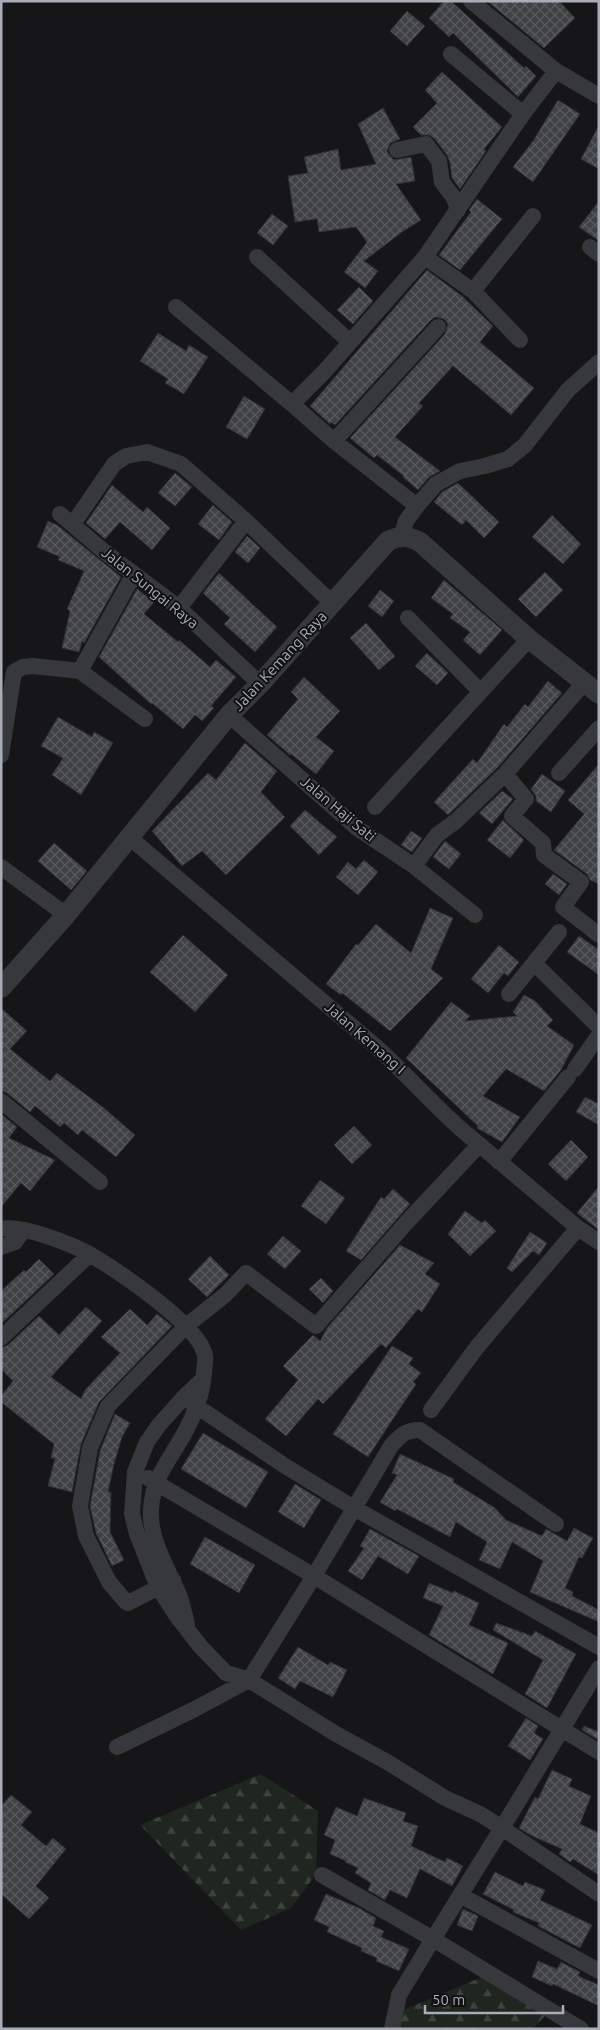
<svg xmlns="http://www.w3.org/2000/svg" width="600" height="2030" viewBox="0 0 600 2030" font-family="Ubuntu,sans-serif">
	<style>
		.forest { fill: url(#forest-firs) }
		.building { fill: url(#building-cross-hatch); stroke: #303034 }
		.lines { fill: none; stroke-linecap: round; stroke-linejoin: round }
		.minor { stroke: #37383d; stroke-width: 16 }
		.tertiary { stroke: #37383d; stroke-width: 20 }
		.labels { text-anchor: middle; stroke-width: 4; stroke-linejoin: round; paint-order: stroke }
		.street-label { font-size: 15px; fill: #a8adb8; stroke: #111113 }
	</style>
	<defs>
		<pattern id="forest-firs" width="22" height="20" patternUnits="userSpaceOnUse" patternTransform="scale(1.25)"><rect width="22" height="20" fill="#1e261f"/><path d="M5 1l3.5 6h-7zM16 11l3.5 6h-7z" fill="#3c433d"/></pattern>
		<pattern id="building-cross-hatch" width="8" height="8" patternUnits="userSpaceOnUse" patternTransform="scale(1.25)"><rect width="8" height="8" fill="#404145"/><path d="M0 0l8 8M0 8l8-8" fill="none" stroke="#595a5e"/></pattern>
	</defs>
	<rect width="100%" height="100%" fill="#161618"/>
	<!-- forest -->
	<path class="forest" d="M261,1774L318,1811L316,1874L291,1908L241,1930L140,1825Z
		M492,1973L545,2016L533,2029H384L386,2017Z"/>
	<!-- building -->
	<path class="building" d="M444,1H451L524,68L526,66L536,76L518,97L453,33L449,37L429,18Z
		M487,1H559L575,18L544,48Z
		M407,11L425,26L407,46L390,31Z
		M442,72L502,127L484,149L486,151L460,189L452,178L450,162L447,155L434,138L429,135H421L413,127L437,103L425,90Z
		M558,100L580,114L533,182L513,167L533,141Z
		M383,108L400,139L390,143L387,152L394,160L411,157L415,181L396,184L421,220L402,232L364,261L378,271L365,288L344,272L367,242L356,227L319,232L317,219L295,222L288,176L308,173L304,157L338,149L341,170L376,164L358,124Z
		M599,125V169L581,159Z
		M477,199L502,219L460,270L439,255L471,212L469,210Z
		M599,201V241L579,227Z
		M272,214L288,226L273,245L257,233Z
		M427,270L462,296L493,326L480,342L534,388L511,415L453,366L419,403L423,406L395,437L440,471L429,477L418,490L403,477L404,476L377,455L374,458L350,438L445,334L448,324L444,319L435,317L431,320L335,425L331,422L330,424L310,406Z
		M359,287L373,301L353,324L337,310Z
		M158,333L186,351L189,345L208,357L184,394L165,383L168,379L140,361Z
		M244,396L265,409L247,439L226,427Z
		M175,473L192,487L175,506L158,493Z
		M458,483L499,522L484,538L466,520L462,525L434,502L442,492Z
		M112,485L143,512L147,507L170,528L152,550L120,522L105,539L86,523Z
		M213,505L232,522L219,540L198,524Z
		M552,515L581,544L563,564L532,537Z
		M48,521L57,525L121,577L84,643L82,641L79,652L62,648L70,611L67,609L84,571L58,560L60,557L37,547Z
		M247,536L260,548L248,563L235,552Z
		M545,572L563,590L536,617L518,599Z
		M219,573L277,627L255,652L224,624L230,618L203,593Z
		M444,580L502,630L480,655L463,640L470,632L450,618L453,614L431,598Z
		M137,589L154,602L144,614L178,642L179,640L210,667L216,660L236,677L211,706L214,708L202,721L195,715L183,729L152,703L151,704L99,657Z
		M380,590L394,601L382,617L368,606Z
		M366,623L395,656L379,670L350,638Z
		M427,653L448,673L437,685L415,666Z
		M304,677L340,711L316,737L334,751L316,774L291,754L290,755L267,735L298,699L291,692Z
		M548,681L562,693L498,767L448,815L434,802L473,759L477,763L504,724L507,727L525,704L528,707Z
		M58,717L92,737L94,732L113,743L81,795L52,775L63,758L41,746Z
		M245,743L277,771L261,792L285,817L226,875L202,851L182,866L152,831L208,773L216,780Z
		M599,764V884L590,880L587,874L554,850L584,814L568,800Z
		M542,774L565,791L551,812L536,801V796L531,789Z
		M502,791L513,799L492,824L479,813Z
		M305,810L337,837L319,855L290,826Z
		M503,820L524,840L510,858L487,840Z
		M411,831L422,838L412,852L401,845Z
		M445,841L461,854L449,869L433,857Z
		M54,843L87,871L71,890L38,861Z
		M364,860L378,872L358,895L336,877L348,862L356,869Z
		M553,874L567,884L559,895L545,884Z
		M430,908L453,918L431,969L443,978L390,1031L342,993L341,995L326,984L356,944L358,945L376,924L411,953Z
		M183,935L228,975L195,1012L150,972Z
		M579,936L599,950V975L567,952Z
		M499,945L519,962L508,976L504,973L488,993L471,979Z
		M524,995L535,1001L553,1020L547,1026L574,1045L561,1070L544,1091L506,1069L483,1096L520,1117L502,1142L477,1128L478,1126L406,1058L451,1002L470,1016L465,1021L517,1016L513,1012Z
		M1,1008L27,1031L10,1049L50,1081L57,1073L104,1108L135,1135L116,1157L82,1130L78,1135L64,1123L60,1127L35,1106L30,1112L7,1093L1,1091Z
		M585,1097L599,1104V1125L576,1112Z
		M1,1114L17,1127L9,1138L55,1160L30,1191L21,1183L1,1207Z
		M354,1126L372,1145L352,1164L334,1145Z
		M571,1140L588,1157L566,1181L548,1164Z
		M320,1180L345,1198L326,1224L301,1206Z
		M599,1186V1230L577,1213Z
		M393,1189L410,1204L361,1260L346,1251L381,1197L384,1199Z
		M465,1211L482,1223L485,1220L496,1231L470,1256L448,1234Z
		M530,1232L547,1243L539,1255L533,1251L512,1272L507,1268Z
		M283,1236L301,1251L285,1269L267,1254Z
		M400,1245L434,1263L425,1274L440,1284L422,1312L418,1309L386,1348L381,1344L323,1404L318,1399L286,1436L265,1419L298,1380L283,1366L313,1335L320,1341L327,1328Z
		M210,1256L229,1275L207,1297L188,1279Z
		M39,1259L54,1274L1,1324V1291L24,1270L26,1272Z
		M321,1278L333,1291L323,1303L309,1289Z
		M86,1307L102,1321L51,1377L81,1399L85,1390L120,1353L101,1337L130,1309L147,1325L157,1314L172,1326L99,1402L81,1444L72,1492L48,1486L55,1458H51L54,1444L1,1402V1396L13,1381L1,1369V1348L8,1345L39,1316L59,1335Z
		M392,1346L413,1358L409,1364L421,1373L413,1382L416,1384L368,1457L333,1434Z
		M115,1414L130,1423L122,1437L114,1464L108,1492H111L110,1532L124,1560L112,1566L96,1533L90,1506L100,1451Z
		M203,1433L268,1472L246,1508L181,1469Z
		M400,1454L454,1479L453,1482L495,1508L506,1520L542,1536L546,1529L567,1541L574,1528L593,1538L582,1558L579,1557L565,1588L573,1592L572,1596L599,1610V1622L530,1592L543,1561L512,1542L500,1569L479,1560L487,1542L456,1522L450,1537L397,1509L395,1511L380,1502L397,1475L392,1473Z
		M295,1484L321,1500L304,1528L278,1512Z
		M370,1529L419,1556L408,1574L378,1556L362,1580L348,1571L364,1548L360,1546Z
		M205,1537L255,1565L239,1593L190,1564Z
		M429,1583L453,1593L454,1591L479,1603L469,1625L508,1643L493,1674L429,1635L443,1606L423,1598Z
		M496,1623L532,1636L535,1631L576,1654L547,1708L525,1694L543,1660L493,1630Z
		M298,1647L328,1665L330,1662L347,1670L333,1697L300,1681L295,1689L278,1678Z
		M526,1718L538,1726L534,1733L543,1739L530,1760L508,1746Z
		M584,1726L599,1732L597,1739L582,1730Z
		M552,1770L572,1779L569,1786L591,1796L580,1824L599,1833V1875L573,1859L570,1862L559,1854L562,1849L532,1836L519,1828L535,1797L538,1799Z
		M11,1795L32,1812L21,1825L46,1846L53,1838L66,1849L36,1886L49,1898L29,1919L1,1894V1806Z
		M364,1798L406,1813L403,1821L418,1826L411,1846L445,1862L447,1858L463,1866L452,1886L420,1869L407,1898L390,1890L385,1900L368,1890L371,1883L355,1873L358,1868L345,1862L346,1861L330,1854L335,1840L324,1835L336,1807L357,1816Z
		M495,1872L523,1886L525,1882L545,1890L540,1900L592,1925L580,1948L538,1926L539,1923L513,1912L514,1910L483,1894Z
		M326,1894L359,1908L376,1918L373,1926L384,1931L381,1937L409,1949L399,1971L376,1961L377,1958L361,1951L362,1948L327,1932L329,1927L314,1920Z
		M463,1909L478,1916L472,1931L457,1925Z
		M538,1961L557,1969L561,1962L580,1972L578,1976L599,1985V2006L553,1984L552,1986L532,1977Z"/>
	<g class="lines">
		<!-- minor -->
		<path class="minor" d="M451,54L523,114
			M556,71L599,96
			M397,150L426,144L439,161L442,182L454,198L458,210
			M590,247L599,254
			M257,257L350,342
			M425,257L473,291L520,340
			M473,291L533,216
			M176,307L292,404
			M334,441L438,327
			M417,506L436,484L460,471L485,466L508,459L525,445L568,390L599,362
			M60,514L106,553L179,608L260,684
			M73,524L114,464L126,456L147,452L181,464L246,521L333,604
			M401,537L406,521L417,506L334,441L292,404L324,372L425,257L523,114L556,71L471,1
			M134,574L80,671L145,719
			M179,608L246,521
			M408,618L480,691
			M229,715L357,828L414,866L475,915
			M1,755L14,672L23,667L33,666L80,671
			M559,773L599,728
			M505,774L526,799L512,816L543,843L544,855L581,882L563,907L599,935
			M375,807L529,639
			M129,837L373,1044C404,1071 431,1103 462,1130L578,1228L599,1242
			M414,866L437,835L456,821L505,774L584,683
			M1,867L66,915
			M534,963L599,1027
			M509,994L559,932
			M575,1069L599,1035
			M1,1101L100,1182
			M499,1162L568,1077
			M1,1229C21,1224 72,1244 91,1255C118,1271 199,1325 205,1355C206,1361 204,1368 204,1374C202,1395 194,1416 184,1434C169,1461 153,1477 151,1509C149,1540 168,1568 179,1595C183,1604 184,1614 187,1624
			M1,1247L15,1242L23,1231
			M1,1338L90,1254
			M203,1379L184,1397L159,1425L147,1442L135,1472L132,1514L137,1534L158,1587L176,1615L200,1646L226,1673L249,1680L336,1734L389,1763L445,1798L480,1814L502,1828L599,1668
			M189,1401L285,1466L354,1508L599,1647
			M431,1410L477,1347L578,1228
			M148,1478L314,1576L599,1752
			M173,1580L128,1603L126,1602L109,1582L86,1536L80,1506L90,1448L108,1406L186,1326L225,1295L246,1273L316,1326L406,1223L479,1145
			M117,1747L193,1710L249,1680L314,1576L391,1446C400,1436 405,1430 420,1430L556,1524
			M322,1875L433,1939L399,1995L392,2029
			M460,1895L599,1971
			M581,2029L433,1939L502,1828L599,1894"/>
		<!-- tertiary -->
		<path class="tertiary" d="M1,988L66,915L229,715L260,684L388,541C400,535 408,536 420,542L529,639L599,694"/>
	</g>
	<g class="labels">
		<!-- street labels -->
		<g class="street-label">
			<text transform="translate(150 588) rotate(39)" y="5">Jalan Sungai Raya</text>
			<text transform="translate(280 661) rotate(-47)" y="5">Jalan Kemang Raya</text>
			<text transform="translate(338 809) rotate(40)" y="5">Jalan Haji Sati</text>
			<text transform="translate(365 1038) rotate(41)" y="5">Jalan Kemang I</text>
		</g>
	</g>
	<!-- border -->
	<rect width="600" height="2030" fill="none" stroke="#a8adb8" stroke-width="5"/>
	<!-- scale -->
	<path d="M425 2005v8h138v-8" fill="none" stroke="#a8adb8" stroke-width="2.5"/>
	<text x="432" y="2005" font-size="15" fill="#a8adb8" stroke="#111113" stroke-width="4" paint-order="stroke">50 m</text>
</svg>
